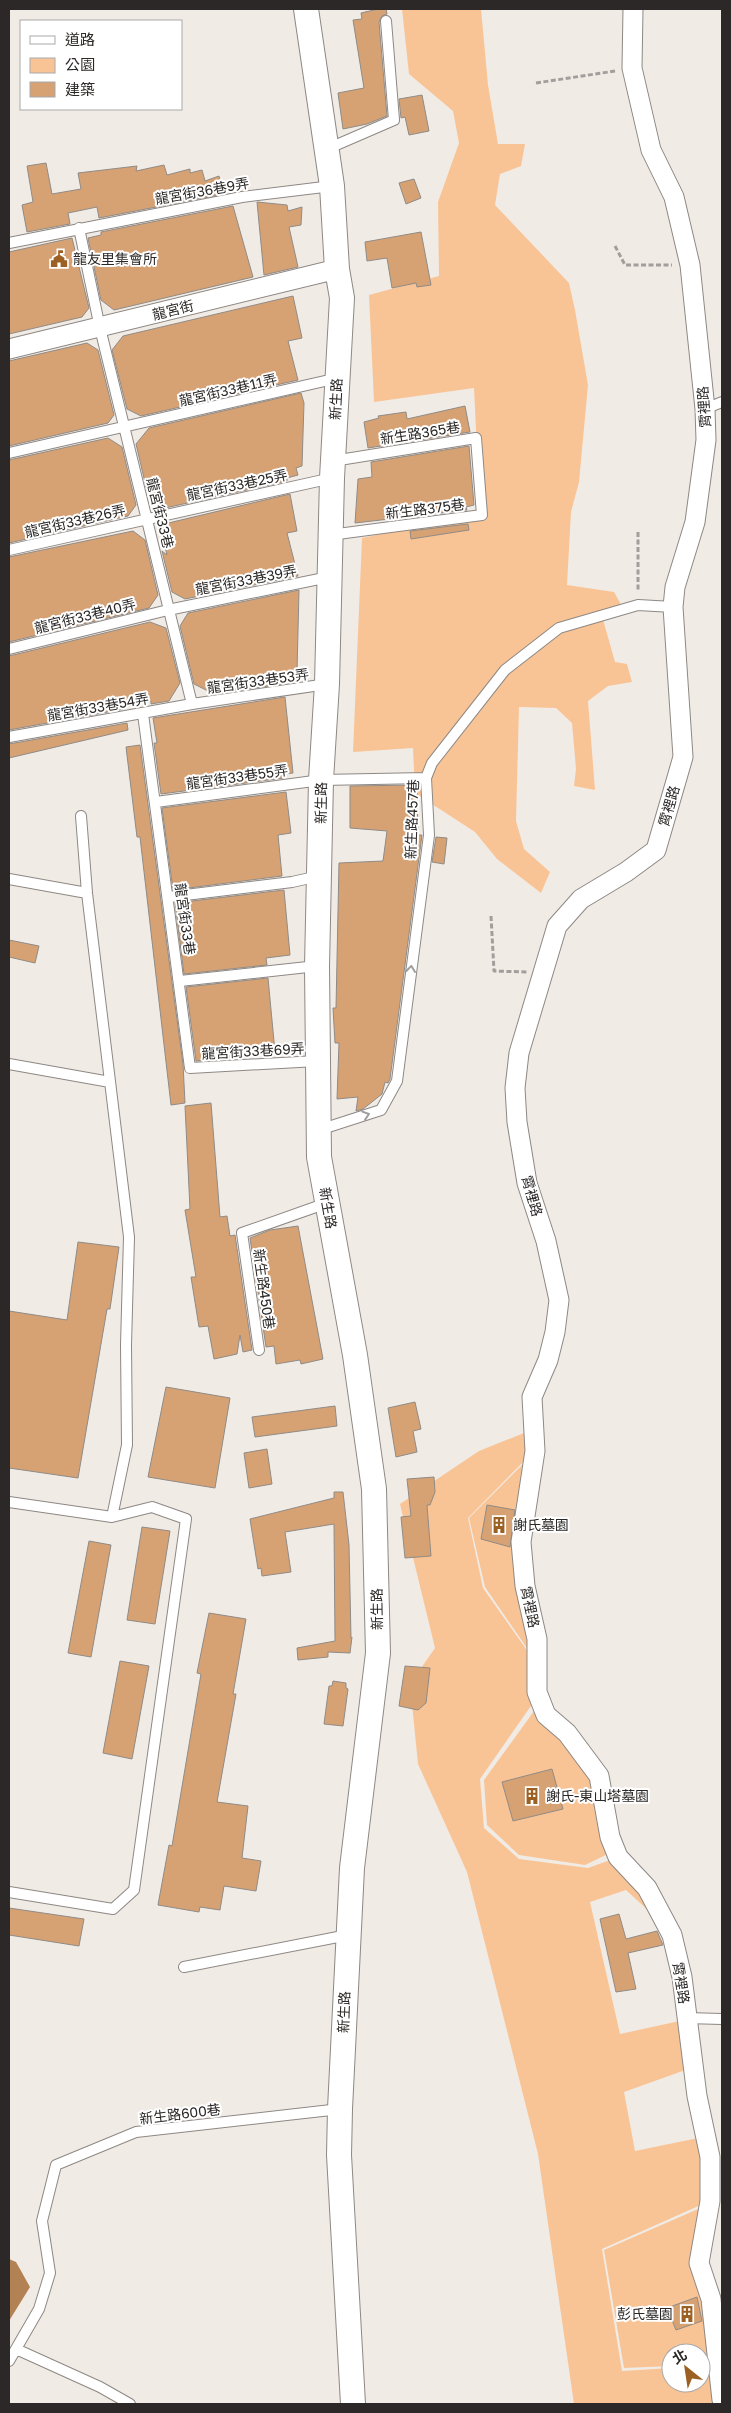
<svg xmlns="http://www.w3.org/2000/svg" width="731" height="2413" viewBox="0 0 731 2413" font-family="'Golos Text','Noto Sans TC',sans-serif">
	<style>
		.green { fill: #f9c495 }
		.water { fill: #b38254 }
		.building { fill: #d6a274; stroke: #908b86 }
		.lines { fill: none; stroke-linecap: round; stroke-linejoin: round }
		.service-casing { stroke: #8e8884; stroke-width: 12 }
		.minor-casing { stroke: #8e8884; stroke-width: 21 }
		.tertiary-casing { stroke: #8e8884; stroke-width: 26 }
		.path { stroke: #a39e9b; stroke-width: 3; stroke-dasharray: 5 2.5; stroke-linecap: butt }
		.service { stroke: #fff; stroke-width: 10 }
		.minor { stroke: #fff; stroke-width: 19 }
		.tertiary { stroke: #fff; stroke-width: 24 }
		.oneway { stroke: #a09e9e }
		.labels { text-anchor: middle; stroke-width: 4; stroke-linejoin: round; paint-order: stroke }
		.street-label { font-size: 14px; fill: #2b2827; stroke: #fff }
		.poi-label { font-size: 14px; fill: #2b2827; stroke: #fff; text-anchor: start }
	</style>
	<rect width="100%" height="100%" fill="#f1ebe6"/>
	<!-- green -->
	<path class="green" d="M402,9H481L488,85L498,144H525L521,166L500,174L495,205L569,283L575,310L588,385L579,482L571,512L567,585L614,592L623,608L602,616L615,662L627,664L632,682L608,686L588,701L595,790L574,786L576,769L572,723L556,708L519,707L516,821L524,849L550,872L541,893L497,859L475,832L415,793L413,748L353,752L362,538L480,513L474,388L374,402L369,295L439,276L438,202L459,143L453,111L409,74Z
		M529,1431L530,1455L468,1518L483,1588L531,1656L533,1703L480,1779L484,1828L519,1859L588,1868L613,1859L665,1926L626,1890L590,1902L620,2034L684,2020L691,2068L624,2092L635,2151L703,2137V2204L602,2249L622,2371L671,2368V2383H701V2367L716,2366L719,2404H574L538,2154L467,1872L418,1764L410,1684L435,1648L400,1504L479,1451Z
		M532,1455L516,1547L531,1654L485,1587L469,1518Z
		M537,1707L589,1769L610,1853L585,1865L519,1855L487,1825L484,1780Z
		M705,2206L715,2364H701V2353H671V2366L624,2368L604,2250Z"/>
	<!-- water -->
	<path class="water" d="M9,2259L16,2262L30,2287L9,2321Z"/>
	<!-- building -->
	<path class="building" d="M378,9H386L387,14L382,16L379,22L387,116L367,124L343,129L338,93L364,88L353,20L362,19L361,13Z
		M422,95L429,131L409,135L405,117L401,118L399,99Z
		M46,163L52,194L81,189L78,173L137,166L136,171L164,165L167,175L190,169V173L202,170L205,181L219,176L224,194L99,218L97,207L68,213L70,224L27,232L22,205L33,202L27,166Z
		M414,179L421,198L406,204L399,183Z
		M257,202L287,205L288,211L302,207L301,225L289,227L298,267L264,275Z
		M233,206L253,277L114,310L101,300L88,238L101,235V232Z
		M421,232L431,285L417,287L416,283L392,288L387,258L367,261L365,242Z
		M72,238L89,308L82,317L9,334V252Z
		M293,296L302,338L288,341L298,380L141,416L127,409L112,350L123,336Z
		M87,343L98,350L114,415L108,423L9,446V361Z
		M301,393L304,403L302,466L296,468L298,475L287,478V481L165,508L155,504L151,486L147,491L136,444L149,428Z
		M465,406L470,432L368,448L364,422L379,418L378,416L406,412L407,419Z
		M108,438L122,447L136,505L128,516L9,543V460Z
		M469,446L474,505L466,507L467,510L355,523L358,479L372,477L371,462Z
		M290,494L297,531L287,533L298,576L185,599L172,592L162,551L167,555L160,525Z
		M468,524L469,530L411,539L410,531Z
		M133,531L145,540L158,595L149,608L9,642V557Z
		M299,590L297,672L282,676L283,684L214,694L194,684L180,626L188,613Z
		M150,622L166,628L180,683L169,701L151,704V701L123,706L124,709L9,730V656Z
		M285,697L293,773L284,774V778L161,794L154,743H157L153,718Z
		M127,723L128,730L9,758V744Z
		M140,745L183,1064L185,1103L171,1105L140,837H137L126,747Z
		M417,785L418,835H422L390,1079L388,1083L385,1082L382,1094L363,1109L356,1111L358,1097L337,1099L339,1043H335L333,1008H336L339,863L383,861L387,831L350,828V786Z
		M286,792L291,833L278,835L282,876L173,890L162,808Z
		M436,837L447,838L444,864L432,862Z
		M284,890L290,955L266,958L267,965L184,974L175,903Z
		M9,940L39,946L35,963L9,957Z
		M268,978L275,1052L196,1061L186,987Z
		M211,1103L220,1217L227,1216L230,1236L235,1235L252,1350L243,1352L240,1335L237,1354L214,1359L208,1326L199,1327L191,1277H196L185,1210L190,1209L185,1106Z
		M298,1226L323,1359L301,1364L300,1360L276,1364L274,1346L266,1347L250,1238L270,1230Z
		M78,1242L119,1247L110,1309H107L78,1478L9,1468V1311L67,1320Z
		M166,1387L230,1398L215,1488L148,1477Z
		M415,1402L421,1429L413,1431L417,1452L396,1457L388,1408Z
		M335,1406L337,1426L255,1437L252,1417Z
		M267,1449L272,1484L249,1488L244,1453Z
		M434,1477L435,1492L430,1505H427L431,1556L405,1558L401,1517L411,1516L407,1479Z
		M334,1492H343L349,1545L351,1638L352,1637L350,1653L328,1652V1657L298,1660L297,1648L335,1641L334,1524L285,1532L291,1572L262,1576L261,1568L258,1569L250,1519L334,1498Z
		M487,1505L515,1510L510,1547L481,1539Z
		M142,1527L170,1531L155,1624L127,1620Z
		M89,1541L111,1545L91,1657L68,1653Z
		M209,1613L246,1619L233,1694H236L217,1802L248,1806L242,1858L261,1861L256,1891L224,1886L220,1910L200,1907L199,1912L158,1905L169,1845L172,1846L201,1674L197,1673Z
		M120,1661L149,1666L132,1759L103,1753Z
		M405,1666L430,1668L426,1703L418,1710L399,1706Z
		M333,1681L346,1683V1688L348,1689L343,1726L324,1724L329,1686H332Z
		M552,1769L563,1809L513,1821L502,1782Z
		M9,1908L84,1919L79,1946L9,1935Z
		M619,1914L626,1939L657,1931L663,1945L628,1953L636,1989L616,1992L600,1919Z
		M697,2297L702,2321L676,2330L667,2308Z"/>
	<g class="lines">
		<!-- service casing -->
		<g class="service-casing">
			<path id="service" d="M327,149L394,120L386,21
				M79,228L100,328L192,704
				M9,243L242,197L332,186
				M705,409L722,402
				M9,453L338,378
				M330,535L482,515L476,438L333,461
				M9,550L332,478
				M9,649L168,610L329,577
				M143,714L190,1068L317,1061
				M9,737L192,704L327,684
				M156,802L321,780L426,778
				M81,816L87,893L129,1237L126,1345L127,1445L112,1517
				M9,879L87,893
				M169,897L292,882L319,876
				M180,981L317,966
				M9,1064L110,1082
				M319,1130L381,1110L397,1081L429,835L426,778L432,763L505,670L559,628L638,605L673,607
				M259,1350L242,1233L327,1203
				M9,1502L112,1517L152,1507L186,1519L134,1890L113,1909L9,1892
				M184,1967L348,1935
				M686,2018L722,2019
				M16,2349L100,2387L130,2404
				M9,2361L39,2309L50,2273L42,2221L56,2165L136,2132L340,2109"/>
		</g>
		<!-- minor casing -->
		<g class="minor-casing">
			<path id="minor" d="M633,9L632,68L651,150L674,197L690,265L705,409L706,440L695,522L675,587L673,607L683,757L656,850L626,872L581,899L557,926L519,1053L515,1088L517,1122L527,1183L546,1241L559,1300L555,1332L548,1360L532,1397L535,1451L521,1542L525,1586L537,1639V1692L546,1715L567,1733L599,1776L610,1837L618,1857L647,1888L672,1935L682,1977L697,2096L710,2157V2201L699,2263L711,2299L722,2400
				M9,349L337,269"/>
		</g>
		<!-- tertiary casing -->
		<g class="tertiary-casing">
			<path id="tertiary" d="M306,9L332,186L337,269L342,298L332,478L327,684L321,780L317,966L319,1157L355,1355L374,1489L378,1653L352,1868L340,2109L339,2155L353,2404"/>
		</g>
		<!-- path -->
		<path class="path" d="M536,83L615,71
			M615,246L625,265H672
			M638,532V592
			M491,916L494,971L527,972"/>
		<!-- service -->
		<use href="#service" class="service"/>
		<!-- minor -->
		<use href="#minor" class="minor"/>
		<!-- tertiary -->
		<use href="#tertiary" class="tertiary"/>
	</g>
	<!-- one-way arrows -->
	<defs><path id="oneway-chevron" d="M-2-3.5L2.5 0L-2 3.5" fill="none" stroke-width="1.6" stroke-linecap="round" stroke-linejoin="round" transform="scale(1.25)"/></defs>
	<g class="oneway">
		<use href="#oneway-chevron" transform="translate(411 969) rotate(-83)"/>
		<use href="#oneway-chevron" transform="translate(366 1115) rotate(-18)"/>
	</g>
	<!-- icons -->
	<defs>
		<g id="civic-bare" transform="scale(1.35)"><path d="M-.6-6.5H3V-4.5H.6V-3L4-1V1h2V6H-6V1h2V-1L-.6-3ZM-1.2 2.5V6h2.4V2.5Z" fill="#9c6122" stroke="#fff" stroke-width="2.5" paint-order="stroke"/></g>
		<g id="building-bare" transform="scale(1.35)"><path d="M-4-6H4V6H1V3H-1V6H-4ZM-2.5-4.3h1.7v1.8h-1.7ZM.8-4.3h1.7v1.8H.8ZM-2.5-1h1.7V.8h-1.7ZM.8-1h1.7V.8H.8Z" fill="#9c6122" stroke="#fff" stroke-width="2.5" paint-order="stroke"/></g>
	</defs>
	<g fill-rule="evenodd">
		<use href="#civic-bare" x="59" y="259"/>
		<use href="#building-bare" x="499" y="1525"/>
		<use href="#building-bare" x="532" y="1796"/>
		<use href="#building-bare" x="687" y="2314"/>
	</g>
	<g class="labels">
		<!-- street labels -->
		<g class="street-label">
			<text transform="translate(202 191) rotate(-10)" y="5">龍宮街36巷9弄</text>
			<text transform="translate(173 310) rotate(-14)" y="5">龍宮街</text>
			<text transform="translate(228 390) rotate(-13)" y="5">龍宮街33巷11弄</text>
			<text transform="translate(336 399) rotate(-87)" y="5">新生路</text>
			<text transform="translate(704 407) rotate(-94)" y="5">霄裡路</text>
			<text transform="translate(420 433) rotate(-9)" y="5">新生路365巷</text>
			<text transform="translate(237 485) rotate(-12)" y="5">龍宮街33巷25弄</text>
			<text transform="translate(425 509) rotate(-7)" y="5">新生路375巷</text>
			<text transform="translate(160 513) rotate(76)" y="5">龍宮街33巷</text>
			<text transform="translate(75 521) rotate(-13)" y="5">龍宮街33巷26弄</text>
			<text transform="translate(246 580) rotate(-11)" y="5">龍宮街33巷39弄</text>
			<text transform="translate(85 616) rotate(-14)" y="5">龍宮街33巷40弄</text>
			<text transform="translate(258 681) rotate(-8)" y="5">龍宮街33巷53弄</text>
			<text transform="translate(98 707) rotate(-10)" y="5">龍宮街33巷54弄</text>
			<text transform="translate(237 777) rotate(-8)" y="5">龍宮街33巷55弄</text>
			<text transform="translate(321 803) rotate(-89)" y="5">新生路</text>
			<text transform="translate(669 806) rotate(-74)" y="5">霄裡路</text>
			<text transform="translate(412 819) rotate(-88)" y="5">新生路457巷</text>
			<text transform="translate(185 919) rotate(82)" y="5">龍宮街33巷</text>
			<text transform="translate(253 1051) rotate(-3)" y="5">龍宮街33巷69弄</text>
			<text transform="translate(532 1196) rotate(74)" y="5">霄裡路</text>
			<text transform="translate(328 1208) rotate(80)" y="5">新生路</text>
			<text transform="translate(264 1289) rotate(82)" y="5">新生路450巷</text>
			<text transform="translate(530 1607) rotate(78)" y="5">霄裡路</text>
			<text transform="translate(377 1609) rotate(-91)" y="5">新生路</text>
			<text transform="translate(681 1983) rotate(81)" y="5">霄裡路</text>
			<text transform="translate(344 2012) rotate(-88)" y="5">新生路</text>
			<text transform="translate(180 2114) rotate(-7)" y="5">新生路600巷</text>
		</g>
		<!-- poi labels -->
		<g class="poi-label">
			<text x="73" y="264">龍友里集會所</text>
			<text x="513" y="1530">謝氏墓園</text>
			<text x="546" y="1801">謝氏-東山塔墓園</text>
			<text x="673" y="2319" text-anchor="end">彭氏墓園</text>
		</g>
	</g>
	<!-- border -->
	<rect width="731" height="2413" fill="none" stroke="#2b2827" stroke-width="20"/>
	<!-- legend -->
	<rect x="20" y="20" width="162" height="90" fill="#ffffff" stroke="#aaa9a9"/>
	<rect x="30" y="36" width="25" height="8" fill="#ffffff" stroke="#aaa9a9"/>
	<text x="65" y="45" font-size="15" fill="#2b2827">道路</text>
	<rect x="30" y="58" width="25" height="15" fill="#f9c495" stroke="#aaa9a9"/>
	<text x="65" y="70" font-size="15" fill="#2b2827">公園</text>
	<rect x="30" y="82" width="25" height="15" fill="#d6a274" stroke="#aaa9a9"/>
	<text x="65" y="95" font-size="15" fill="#2b2827">建築</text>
	<!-- north arrow -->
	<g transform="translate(686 2368) rotate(330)"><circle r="24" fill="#ffffff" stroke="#aaa9a9"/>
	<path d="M0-4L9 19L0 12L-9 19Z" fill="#9c6122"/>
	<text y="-8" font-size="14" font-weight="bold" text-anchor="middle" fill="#2b2827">北</text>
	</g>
</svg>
